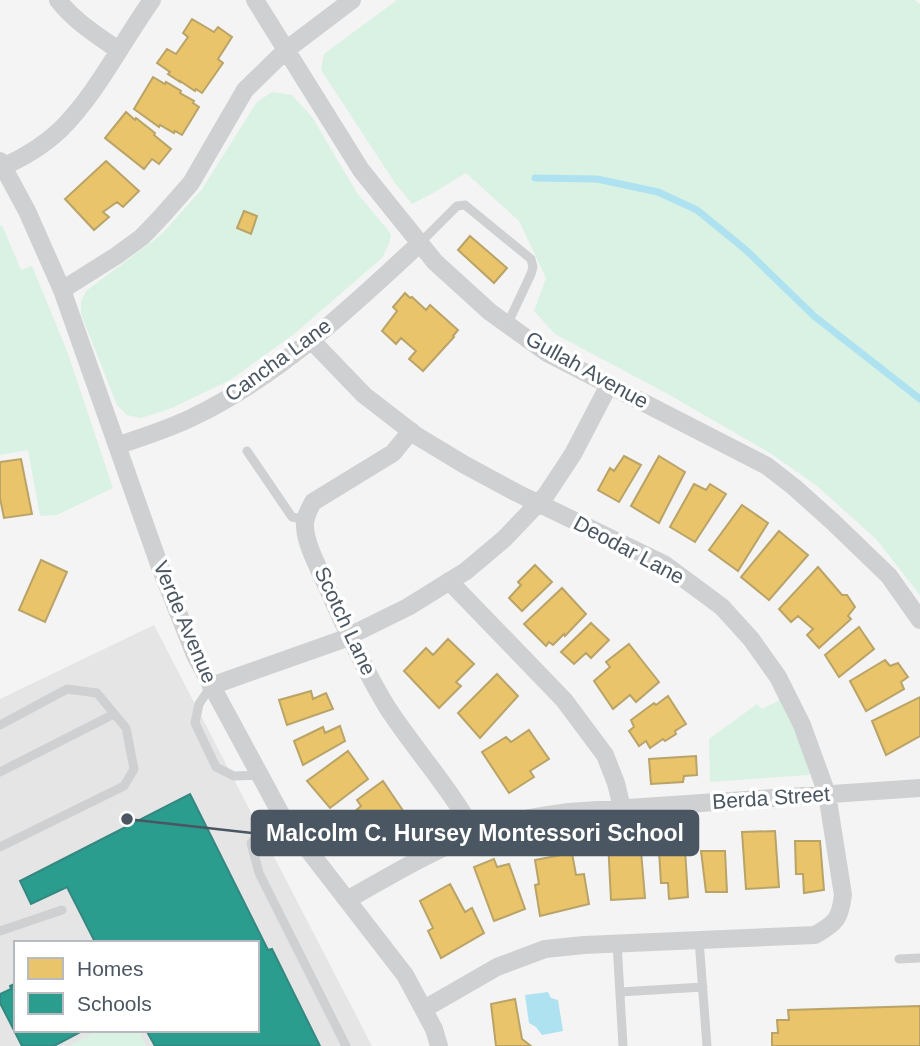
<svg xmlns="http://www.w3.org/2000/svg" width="920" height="1046" viewBox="0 0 920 1046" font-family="Arial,sans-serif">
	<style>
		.education { fill: #e6e5e6; fill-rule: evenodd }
		.green { fill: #d9f2e3 }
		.water { fill: #aee2f0 }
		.homes { fill: #e9c46a; stroke: #b9a367; stroke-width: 2 }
		.schools { fill: #2a9d8f; stroke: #348881; stroke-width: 2 }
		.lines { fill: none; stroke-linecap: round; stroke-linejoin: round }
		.stream { stroke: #aee2f0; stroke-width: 7 }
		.lane { stroke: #ced0d2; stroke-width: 9 }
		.street { stroke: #ced0d2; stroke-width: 18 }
		.labels { text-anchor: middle; stroke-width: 7; stroke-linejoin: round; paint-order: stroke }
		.street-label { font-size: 21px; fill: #4a5661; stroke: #fff }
		.leader { fill: none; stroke: #4a5661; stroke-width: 2.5 }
		.callout-dot { fill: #4a5661; stroke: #fff; stroke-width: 2.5 }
		.callout { fill: #4a5661; stroke: #4a5661; stroke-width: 2.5 }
		.callout-label { font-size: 23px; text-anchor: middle; font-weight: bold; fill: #fff }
	</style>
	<rect width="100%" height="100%" fill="#f4f4f4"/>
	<!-- education -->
	<path class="education" d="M154,625L372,1046H0V699ZM16,943H257V1030H16Z"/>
	<!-- green -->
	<path class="green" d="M397,0H915L920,4V595L876,539L817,486L770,453L666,393L555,334L534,311L546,278L519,221L466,173L433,193L412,204L395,183L321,70L324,54Z
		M272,92L292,95L312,117L357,193L391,234L389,244L382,258L294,334L232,379L172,408L141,418L127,415L117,405L81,314V302L86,291L161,235L202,189L257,102Z
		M2,225L21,270L32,266L67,351L113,488L57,515L40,516L28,450L0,455V226Z
		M780,700L785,704L810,770L809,775L710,782L709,739L757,704L762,709Z
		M100,1030H139L146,1046H69Z"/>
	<!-- water -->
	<path class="water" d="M548,992L551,998L558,1000L563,1031L542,1035L536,1027L529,1023L525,995Z"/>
	<!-- homes -->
	<path class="homes" d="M192,19L214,32L218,27L232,37L218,59L223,63L202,93L196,89L195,91L180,81V82L168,74L170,72L157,63L167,49L176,54L188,37L183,33Z
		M153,77L165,84L166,82L181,91L180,93L194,101L193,103L199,107L182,135L175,131L174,133L160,125L159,127L134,109Z
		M126,112L135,120L136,118L155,133L154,135L171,149L159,164L152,159L144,169L105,138Z
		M106,161L139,191L123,207L117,202L103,212L109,217L94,230L65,199Z
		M244,211L257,216L251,234L237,228Z
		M470,236L507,268L494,283L458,250Z
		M405,293L410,298L412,297L426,310L430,305L458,330L453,336L454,337L423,371L409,359L416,351L401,338L396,344L382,331L397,311L393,307Z
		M624,456L641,465L619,502L598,490L610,468L614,471Z
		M659,456L685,472L659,523L631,506Z
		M21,459L32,514L4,518L0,498V462Z
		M694,484L706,490L710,484L726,494L695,542L670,527Z
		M742,505L768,523L738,571L709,550Z
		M779,531L808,555L769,600L741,577Z
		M41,560L67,572L45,622L19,610Z
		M535,565L552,582L522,611L509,598L521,585L518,582Z
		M818,567L842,595H847L855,607L848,616L851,619L819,648L807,635L813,629L798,616L791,622L779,609Z
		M562,588L586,614L565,636L564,634L553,645L549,642L546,646L524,624Z
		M591,623L609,640L591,658L586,653L574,664L561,652Z
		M859,627L874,649L839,677L825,655Z
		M448,639L474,664L456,682L461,686L439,708L404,671L426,648L433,655Z
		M629,644L659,682L636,702L630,695L613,709L594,681L610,667L606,662Z
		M885,660L890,666L898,663L908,677L901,682L904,689L866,711L850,681Z
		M497,674L518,696L480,738L458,713Z
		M311,691L313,699L326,693L333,709L287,725L279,700Z
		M668,696L686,724L675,731L676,734L665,741L663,739L650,748L646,741L639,746L629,731L634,727L631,720L654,703L656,705Z
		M920,697V736L886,755L872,721Z
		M340,726L345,741L303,765L294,741L323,727L325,733Z
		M529,730L549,759L530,771L534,777L509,793L482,752L506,737L511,742Z
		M348,751L368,779L330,808L307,781Z
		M696,756L697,775L684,776L683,782L651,784L649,759Z
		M383,781L412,824L386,843L380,836L363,848L345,820L361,806L357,800Z
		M775,831L779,887L746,889L742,832Z
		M640,839L645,898L611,900L608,841Z
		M795,841H820L824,890L804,893L803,874H796Z
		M685,849L688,897L669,899L668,883H661L659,851Z
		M701,851H725L727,892H706Z
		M572,853L576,875L584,874L589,904L540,916L535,885L539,884L535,860Z
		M494,859L497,867L509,864L525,909L494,921L474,867Z
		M450,884L465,912L472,908L484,933L441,958L428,931L433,928L420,901Z
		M515,999L522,1039L531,1046H496L491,1004Z
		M920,1006V1046H772V1033H778L777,1020H789L788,1010Z"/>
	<!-- schools -->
	<path class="schools" d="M190,794L268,950L272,949L320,1046H155L146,1030H257V943H93L95,942L67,887L31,904L20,881Z
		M16,983V1030H84L54,1046H22L0,1003V994L11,989L10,986Z"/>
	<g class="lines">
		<!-- stream -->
		<path class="stream" d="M535,178L597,179L658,192L697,210L746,250L814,316L920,399"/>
		<!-- lane -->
		<path class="lane" d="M419,244L457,206L465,205L531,259L533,267L531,274L507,325
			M247,451L292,517L306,520
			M211,686L199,704L195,723L216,767L234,776L260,775
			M0,725L67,689L97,693L126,728L134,769L124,786L0,847
			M0,772L114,714
			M280,812L251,843L259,873L346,1046
			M0,931L62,910
			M699,940L707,1046
			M617,943L623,1046
			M899,959L920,958
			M620,992L703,987"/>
		<!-- street -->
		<path class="street" d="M58,0C74,21 97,35 118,50
			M255,0L361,170L435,262L490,312L547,353L767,466L794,487L833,522L889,576L920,620
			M0,161L27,211L62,290L160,567L195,655L282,816L405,975L434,1029L439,1046
			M0,168C21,159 43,146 60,130C96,95 122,42 152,0
			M62,290L116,256L142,237L162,216L191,183L245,90L286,50L352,0
			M311,340L364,395L417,436L465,465L517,493L664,564L722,607L751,639L778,677L802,725L827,794L843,895C840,919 836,923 815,935L584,945L545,949L497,967L424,1009
			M411,431L393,453L313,502C309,510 304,518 305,527C306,546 320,570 327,587C345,628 364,669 387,707C415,750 451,789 475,834
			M117,446C142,437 169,429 193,417C279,376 350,308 419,244
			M449,581L564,700L605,755L616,783L622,808
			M211,686L341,640L408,607L466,571L504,539L546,495L573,454L609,385
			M347,900C391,875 436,848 483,831C511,820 540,816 569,812L920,788"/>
	</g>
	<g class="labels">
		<!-- street labels -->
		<g class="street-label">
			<text transform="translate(278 360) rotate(-36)" y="7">Cancha Lane</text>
			<text transform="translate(587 370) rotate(29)" y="7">Gullah Avenue</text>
			<text transform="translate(629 550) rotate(28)" y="7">Deodar Lane</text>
			<text transform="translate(345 621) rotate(65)" y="7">Scotch Lane</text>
			<text transform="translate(185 622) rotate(67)" y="7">Verde Avenue</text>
			<text transform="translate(771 798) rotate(-4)" y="7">Berda Street</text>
		</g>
	</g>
	<!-- callouts -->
	<path class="leader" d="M127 819L252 833"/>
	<circle class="callout-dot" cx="127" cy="819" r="7"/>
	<rect class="callout" x="252" y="811" width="446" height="44" rx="7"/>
	<g class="callout-label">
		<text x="475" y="841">Malcolm C. Hursey Montessori School</text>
	</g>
	<!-- legend -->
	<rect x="14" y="941" width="245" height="91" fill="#ffffff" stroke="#b7bbc0" stroke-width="2"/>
	<rect x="28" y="958" width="35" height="21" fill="#e9c46a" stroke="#b7bbc0" stroke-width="2"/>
	<text x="77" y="976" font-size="21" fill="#4a5661">Homes</text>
	<rect x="28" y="993" width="35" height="21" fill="#2a9d8f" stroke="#b7bbc0" stroke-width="2"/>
	<text x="77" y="1011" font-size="21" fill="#4a5661">Schools</text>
</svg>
